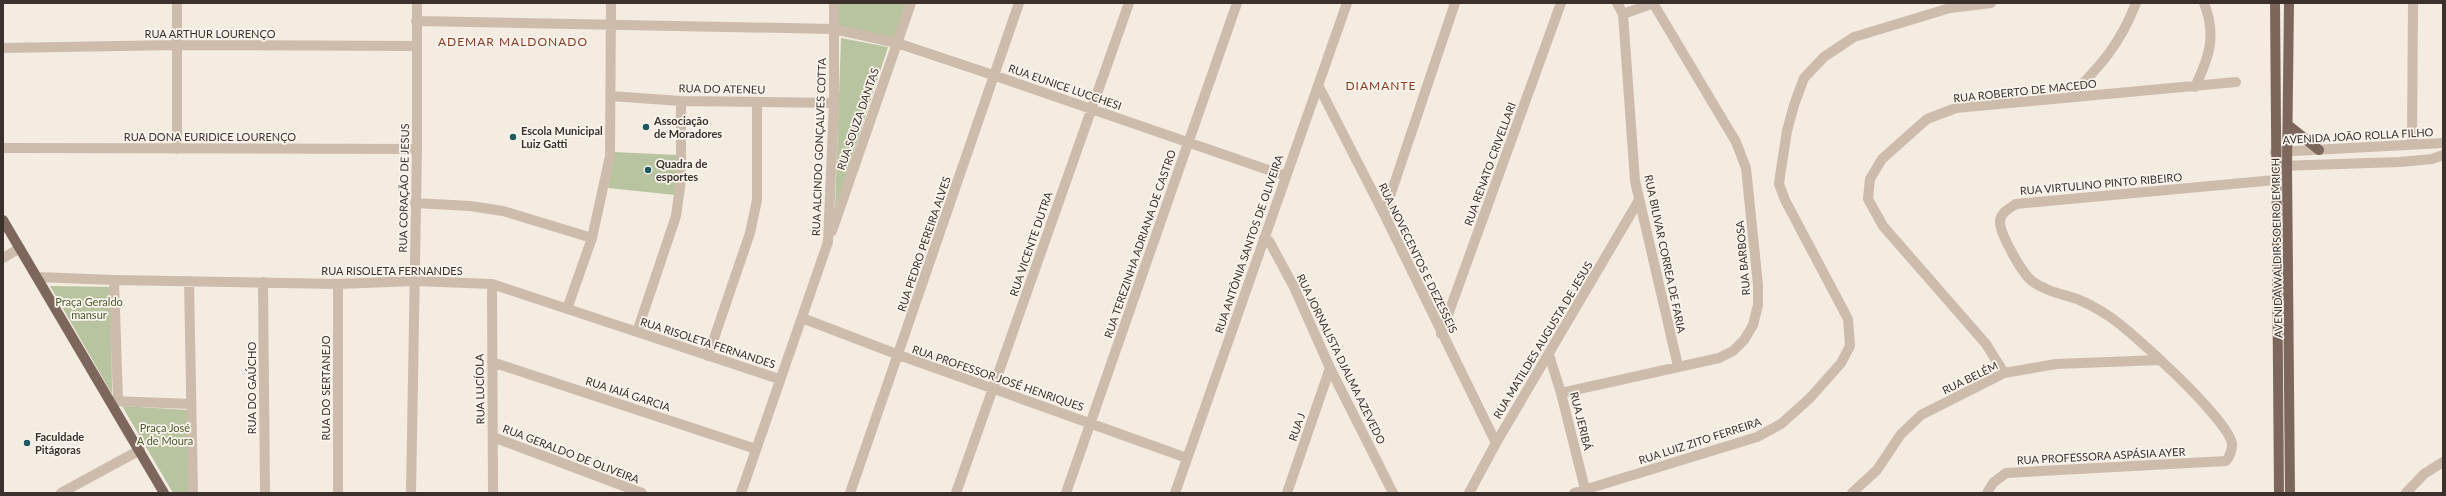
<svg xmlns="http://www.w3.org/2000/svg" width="2446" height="496" viewBox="0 0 2446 496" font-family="Lato,sans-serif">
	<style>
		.green { fill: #b8c4a0 }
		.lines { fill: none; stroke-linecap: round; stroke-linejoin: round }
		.minor { stroke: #cdbbac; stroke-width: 10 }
		.major { stroke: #7d675c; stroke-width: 10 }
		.poi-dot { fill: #1f5a5e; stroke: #fbf5ee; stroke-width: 1.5 }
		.labels { text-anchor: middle; stroke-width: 3.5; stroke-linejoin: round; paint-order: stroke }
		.street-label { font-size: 11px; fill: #3b302b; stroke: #fbf5ee }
		.poi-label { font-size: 11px; font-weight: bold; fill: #3b302b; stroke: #fbf5ee; text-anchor: start }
		.park-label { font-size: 11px; fill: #4a5a2e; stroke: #fbf5ee }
		.neighbourhood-label { font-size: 12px; letter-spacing: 1px; fill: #8c3b22; stroke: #fbf5ee }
	</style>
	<rect width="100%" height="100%" fill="#f4ebe1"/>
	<!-- green -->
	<path class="green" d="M838,3H908L895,38L838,26Z
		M841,38L888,47L835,210Z
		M614,152L677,155L675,195L608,188Z
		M50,286L111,287L112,394Z
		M122,406L188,410V493H173Z"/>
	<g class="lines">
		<!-- minor -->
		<path class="minor" d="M1617,3L1623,14L1635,181L1678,366
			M1623,14L1654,3
			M416,21L834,29L897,43L993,75L1286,176
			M3,48L178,45L417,46
			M1318,85L1384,214L1496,443
			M2195,87C2209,57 2217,36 2204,3
			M610,96L681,101L834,103
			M2070,97C2100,66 2120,45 2136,3
			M2412,143L2413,3
			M3,148L417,149
			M177,149V3
			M2275,152L2443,143
			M2275,166L2400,162L2432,159L2443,155
			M415,203L470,206L503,211L592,238
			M1384,214L1455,3
			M832,231L911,3
			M1264,238L1269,241L1294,287L1330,368L1393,493
			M3,258L20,248
			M37,277L114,280L338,284L415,281L492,284L779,379
			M114,280L118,400
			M189,281L193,493
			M263,282L265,493
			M492,284L493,493
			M567,309L592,238L610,156L611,3
			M802,318L899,355L1187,458
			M637,332L676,216L681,180V101
			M1441,334L1561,3
			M1549,355L1561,393L1586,493
			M708,356L750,233L757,200V102
			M492,362L756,449
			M2004,373L1986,344L1883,226L1868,199L1870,179L1882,159L1927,119L1956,108L2236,82
			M1561,393L1719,358L1733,351L1744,340L1753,325L1758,305V285L1746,168L1736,142L1653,3
			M112,401L191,404
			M493,437L642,493
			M61,493L140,450
			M338,493V284
			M411,493L417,149V3
			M741,493L828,242L834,103V3
			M850,493L1019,3
			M956,493L1129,3
			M1066,493L1237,3
			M1175,493L1347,3
			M1287,493L1330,368
			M1469,493L1496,443L1639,200
			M1574,493L1757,437L1781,424L1810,398L1841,363L1850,346L1848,319L1785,200L1779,184L1780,176L1787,131L1794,105L1804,78L1824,57L1854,37L1950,8L1991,3
			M1852,493L1877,470L1901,434L1921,415L2004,373L2056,364L2160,360
			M1987,493L1993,483L2006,473L2226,461C2230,456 2232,451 2232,444C2230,421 2129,328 2107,315C2098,309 2087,303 2077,299C2062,294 2045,291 2032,281C2022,273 1999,233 2000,221C2001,212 2010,208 2016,204L2275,180
			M2406,493L2424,474L2443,462"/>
		<!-- major -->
		<path class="major" d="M2275,3L2279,493
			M2289,3L2287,166L2290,493
			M2288,125L2319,150
			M3,220L164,493"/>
	</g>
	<!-- markers -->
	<g class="poi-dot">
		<circle cx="646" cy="127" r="4"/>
		<circle cx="513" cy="137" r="4"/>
		<circle cx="648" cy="170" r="4"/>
		<circle cx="27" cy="443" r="4"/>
	</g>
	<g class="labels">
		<!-- street labels -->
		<g class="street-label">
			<text x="210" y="38">RUA ARTHUR LOURENÇO</text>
			<text transform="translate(1065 87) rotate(19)" y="4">RUA EUNICE LUCCHESI</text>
			<text transform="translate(722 89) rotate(1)" y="4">RUA DO ATENEU</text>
			<text transform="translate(2025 91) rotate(-6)" y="4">RUA ROBERTO DE MACEDO</text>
			<text transform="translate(858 119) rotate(-71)" y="4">RUA SOUZA DANTAS</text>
			<text transform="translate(2358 136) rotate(-3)" y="4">AVENIDA JOÃO ROLLA FILHO</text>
			<text x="210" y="141">RUA DONA EURIDICE LOURENÇO</text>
			<text transform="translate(819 147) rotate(-88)" y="4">RUA ALCINDO GONÇALVES COTTA</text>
			<text transform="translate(1490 164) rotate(-70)" y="4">RUA RENATO CRIVELLARI</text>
			<text transform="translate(2101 184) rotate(-5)" y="4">RUA VIRTULINO PINTO RIBEIRO</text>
			<text transform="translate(404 188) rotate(-89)" y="4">RUA CORAÇÃO DE JESUS</text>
			<text transform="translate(924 244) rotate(-71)" y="4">RUA PEDRO PEREIRA ALVES</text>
			<text transform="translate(1031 244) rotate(-71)" y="4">RUA VICENTE DUTRA</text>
			<text transform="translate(1140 244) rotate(-71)" y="4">RUA TEREZINHA ADRIANA DE CASTRO</text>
			<text transform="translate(1249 244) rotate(-71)" y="4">RUA ANTÔNIA SANTOS DE OLIVEIRA</text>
			<text transform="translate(2277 248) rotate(-91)" y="4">AVENIDA WALDIR SOEIRO EMRICH</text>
			<text transform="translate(1665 254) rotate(78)" y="4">RUA BILIVAR CORREA DE FARIA</text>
			<text transform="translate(1418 258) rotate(64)" y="4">RUA NOVECENTOS E DEZESSEIS</text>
			<text transform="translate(1743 258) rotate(-95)" y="4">RUA BARBOSA</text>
			<text x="392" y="275">RUA RISOLETA FERNANDES</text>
			<text transform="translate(1543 340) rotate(-59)" y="4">RUA MATILDES AUGUSTA DE JESUS</text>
			<text transform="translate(708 343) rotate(18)" y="4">RUA RISOLETA FERNANDES</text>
			<text transform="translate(1341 359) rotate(64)" y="4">RUA JORNALISTA DJALMA AZEVEDO</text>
			<text transform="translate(998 378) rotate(19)" y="4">RUA PROFESSOR JOSÉ HENRIQUES</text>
			<text transform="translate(1970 378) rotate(-26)" y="4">RUA BELÉM</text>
			<text transform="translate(252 388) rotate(-90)" y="4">RUA DO GAÚCHO</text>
			<text transform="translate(326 388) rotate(-90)" y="4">RUA DO SERTANEJO</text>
			<text transform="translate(480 389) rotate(-91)" y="4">RUA LUCÍOLA</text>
			<text transform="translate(628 394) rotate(18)" y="4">RUA IAIÁ GARCIA</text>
			<text transform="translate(1581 421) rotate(76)" y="4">RUA JERIBÁ</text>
			<text transform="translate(1297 427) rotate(-71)" y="4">RUA J</text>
			<text transform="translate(1700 441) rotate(-18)" y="4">RUA LUIZ ZITO FERREIRA</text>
			<text transform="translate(571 454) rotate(21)" y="4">RUA GERALDO DE OLIVEIRA</text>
			<text transform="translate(2101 456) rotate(-3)" y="4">RUA PROFESSORA ASPÁSIA AYER</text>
		</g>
		<!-- poi labels -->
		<g class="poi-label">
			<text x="654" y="125">Associação<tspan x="654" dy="13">de Moradores</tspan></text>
			<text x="521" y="135">Escola Municipal<tspan x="521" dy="13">Luiz Gatti</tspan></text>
			<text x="656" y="168">Quadra de<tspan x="656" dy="13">esportes</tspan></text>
			<text x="35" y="441">Faculdade<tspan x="35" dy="13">Pitágoras</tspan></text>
		</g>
		<!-- park labels -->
		<g class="park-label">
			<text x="89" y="306">Praça Geraldo<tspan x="89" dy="13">mansur</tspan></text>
			<text x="165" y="432">Praça José<tspan x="165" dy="13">A de Moura</tspan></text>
		</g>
		<!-- neighbourhood labels -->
		<g class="neighbourhood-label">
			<text x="513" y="46">ADEMAR MALDONADO</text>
			<text x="1381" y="90">DIAMANTE</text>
		</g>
	</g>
	<!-- border -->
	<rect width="2446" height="496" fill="none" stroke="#3b302b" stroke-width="8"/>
</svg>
